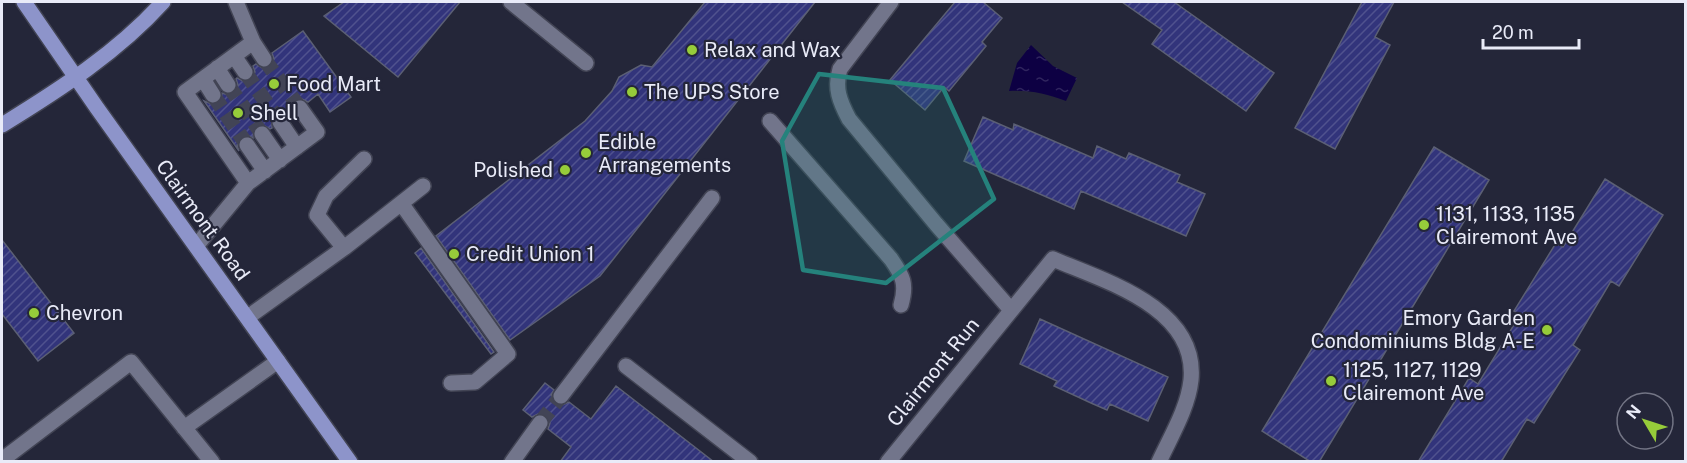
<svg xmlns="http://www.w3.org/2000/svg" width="1687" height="463" viewBox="0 0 1687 463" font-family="'Public Sans',sans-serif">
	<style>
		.water { fill: url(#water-ripples) }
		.building { fill: url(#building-hatch); stroke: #5b5f74; stroke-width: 1.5 }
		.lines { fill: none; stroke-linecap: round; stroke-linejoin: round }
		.minor-tunnel { stroke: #424456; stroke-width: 15; stroke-dasharray: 15 8; stroke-linecap: butt }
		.minor-casing { stroke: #424454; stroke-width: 18 }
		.major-casing { stroke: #424454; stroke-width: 18 }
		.minor { stroke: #72758b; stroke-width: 15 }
		.major { stroke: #8d94ca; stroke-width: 15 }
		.marked { fill: #25827c; fill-opacity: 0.2; stroke: #25827c; stroke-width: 4.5; stroke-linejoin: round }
		.poi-dot { fill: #96cc3a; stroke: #242639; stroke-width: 2 }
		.labels { text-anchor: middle; stroke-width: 4.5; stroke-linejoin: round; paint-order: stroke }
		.poi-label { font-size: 20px; fill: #e9ebf8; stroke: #242639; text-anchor: start }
		.street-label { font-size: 20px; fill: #e9ebf8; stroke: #242639 }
	</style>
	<defs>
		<pattern id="water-ripples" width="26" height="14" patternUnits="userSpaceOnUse" patternTransform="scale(1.5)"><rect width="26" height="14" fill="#0d0043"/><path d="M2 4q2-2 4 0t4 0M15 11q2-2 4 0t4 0" fill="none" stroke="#30255f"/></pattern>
		<pattern id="building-hatch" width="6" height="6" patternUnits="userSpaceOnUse" patternTransform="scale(1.5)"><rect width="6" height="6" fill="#32347b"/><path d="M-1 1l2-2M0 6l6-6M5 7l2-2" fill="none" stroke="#50528e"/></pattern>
	</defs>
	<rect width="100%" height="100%" fill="#242639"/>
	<!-- water -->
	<path class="water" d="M1031,45L1053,66L1077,78L1066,101C1047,94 1030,90 1009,91L1017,63Z"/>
	<!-- building -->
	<path class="building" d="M344,2H460L398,77L324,16Z
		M705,2H815L600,276L510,340L436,236L585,121L612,91L619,77L641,65L652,67Z
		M955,2H983L1002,18L982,42L986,46L949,91L944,87L925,110L890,80Z
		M1122,2H1174L1274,73L1246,111L1152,44L1162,30Z
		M1362,2H1394L1375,37L1390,45L1335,149L1295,128Z
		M303,31L351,97L330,112L318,94L308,102L300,98L295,100L291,104L292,113L288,116L279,112L272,117V128L270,129L261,124L254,129L253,138L247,135L241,137L237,145L239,151L204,101L214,105L221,100L222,93L228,95L234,93L238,85L236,79L237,78L245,82L251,80L255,72L253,66L256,64L264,69L270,67L274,59L272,53Z
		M983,117L1013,130L1014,124L1093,158L1097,146L1126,159L1129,153L1180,175L1177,182L1205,194L1186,236L1081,191L1074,209L964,161Z
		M1434,147L1489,180L1319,462H1311L1262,431Z
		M1605,179L1663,215L1619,286L1611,281L1573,345L1580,350L1534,423L1527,419L1501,462H1418L1469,378L1478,384L1520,315L1514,311L1556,243L1563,247Z
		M2,240L74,333L38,361L2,314Z
		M421,248L494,352L491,354L415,253Z
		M1040,319L1168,377L1148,421L1110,404L1107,410L1091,403L1054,386L1057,381L1020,364Z
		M545,383L554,390L551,395L555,403L560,406L569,402L591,419L616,386L714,462H560L571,447L548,429L550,423L546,415L540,413L532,417L523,410Z"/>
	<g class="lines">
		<!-- minor-tunnel -->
		<path class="minor-tunnel" d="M264,59L300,108
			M245,72L280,122
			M228,85L262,134
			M213,95L247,145
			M540,423L561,396"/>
		<!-- minor casing -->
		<g class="minor-casing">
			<path id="minor" d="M236,2L253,42L264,59
				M511,2L586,63
				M891,2L840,69C834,88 840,102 849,119L936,224L1011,310
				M234,56L245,72
				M217,68L228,85
				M203,79L213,95
				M770,121L891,259C903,276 907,284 901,305
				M280,122L297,147
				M262,134L280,160
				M247,145L265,171
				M248,183L185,92L253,42
				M401,203L508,354L475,382L451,383
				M197,245L248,183L317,132L300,108
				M344,248L317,215L326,196L364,159
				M248,317L344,248L423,186
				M626,366L750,462
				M561,396L712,198
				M184,428L278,361
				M2,460L131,362L212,462
				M512,462L540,423
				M888,462L1053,259C1105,281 1198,308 1191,380C1188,408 1171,436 1159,462"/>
		</g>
		<!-- major casing -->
		<g class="major-casing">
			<path id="major" d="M24,2L97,108L350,462
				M2,125C59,90 118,52 163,2"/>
		</g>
		<!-- minor -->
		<use href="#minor" class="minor"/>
		<!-- major -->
		<use href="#major" class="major"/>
	</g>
	<!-- marked area -->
	<path class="marked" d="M819,74L943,88L994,199L886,283L803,270L782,141Z"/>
	<!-- markers -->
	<g class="poi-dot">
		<circle cx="692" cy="50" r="6"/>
		<circle cx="274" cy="84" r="6"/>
		<circle cx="632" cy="92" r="6"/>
		<circle cx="238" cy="113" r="6"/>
		<circle cx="586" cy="153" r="6"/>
		<circle cx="565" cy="170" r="6"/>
		<circle cx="1424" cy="225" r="6"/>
		<circle cx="454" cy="254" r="6"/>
		<circle cx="34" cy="313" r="6"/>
		<circle cx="1547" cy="330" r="6"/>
		<circle cx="1331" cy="381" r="6"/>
	</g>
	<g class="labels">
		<!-- poi labels -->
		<g class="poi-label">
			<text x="704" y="57">Relax and Wax</text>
			<text x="286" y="91">Food Mart</text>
			<text x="644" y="99">The UPS Store</text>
			<text x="250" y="120">Shell</text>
			<text x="598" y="149">Edible<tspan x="598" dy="23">Arrangements</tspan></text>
			<text x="553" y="177" text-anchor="end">Polished</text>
			<text x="1436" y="221">1131, 1133, 1135<tspan x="1436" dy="23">Clairemont Ave</tspan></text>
			<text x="466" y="261">Credit Union 1</text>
			<text x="46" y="320">Chevron</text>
			<text x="1535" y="325" text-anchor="end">Emory Garden<tspan x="1535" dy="23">Condominiums Bldg A-E</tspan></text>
			<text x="1343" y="377">1125, 1127, 1129<tspan x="1343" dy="23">Clairemont Ave</tspan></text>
		</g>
		<!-- street labels -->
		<g class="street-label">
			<text transform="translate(203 220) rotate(54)" y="7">Clairmont Road</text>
			<text transform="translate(933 372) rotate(-51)" y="7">Clairmont Run</text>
		</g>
	</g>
	<!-- border -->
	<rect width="1687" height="463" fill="none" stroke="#e9ebf8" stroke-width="6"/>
	<!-- north arrow -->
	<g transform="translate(1645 421) rotate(309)"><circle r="28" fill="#242639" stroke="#737585" stroke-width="1.5"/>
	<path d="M0-4.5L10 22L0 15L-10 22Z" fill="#96cc3a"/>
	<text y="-9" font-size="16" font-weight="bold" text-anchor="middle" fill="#e9ebf8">N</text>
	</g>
	<!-- scale -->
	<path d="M1483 39v9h96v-9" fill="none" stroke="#e9ebf8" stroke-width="3"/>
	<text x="1492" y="39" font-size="18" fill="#e9ebf8" stroke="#242639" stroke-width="4.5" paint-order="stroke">20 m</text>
</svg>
